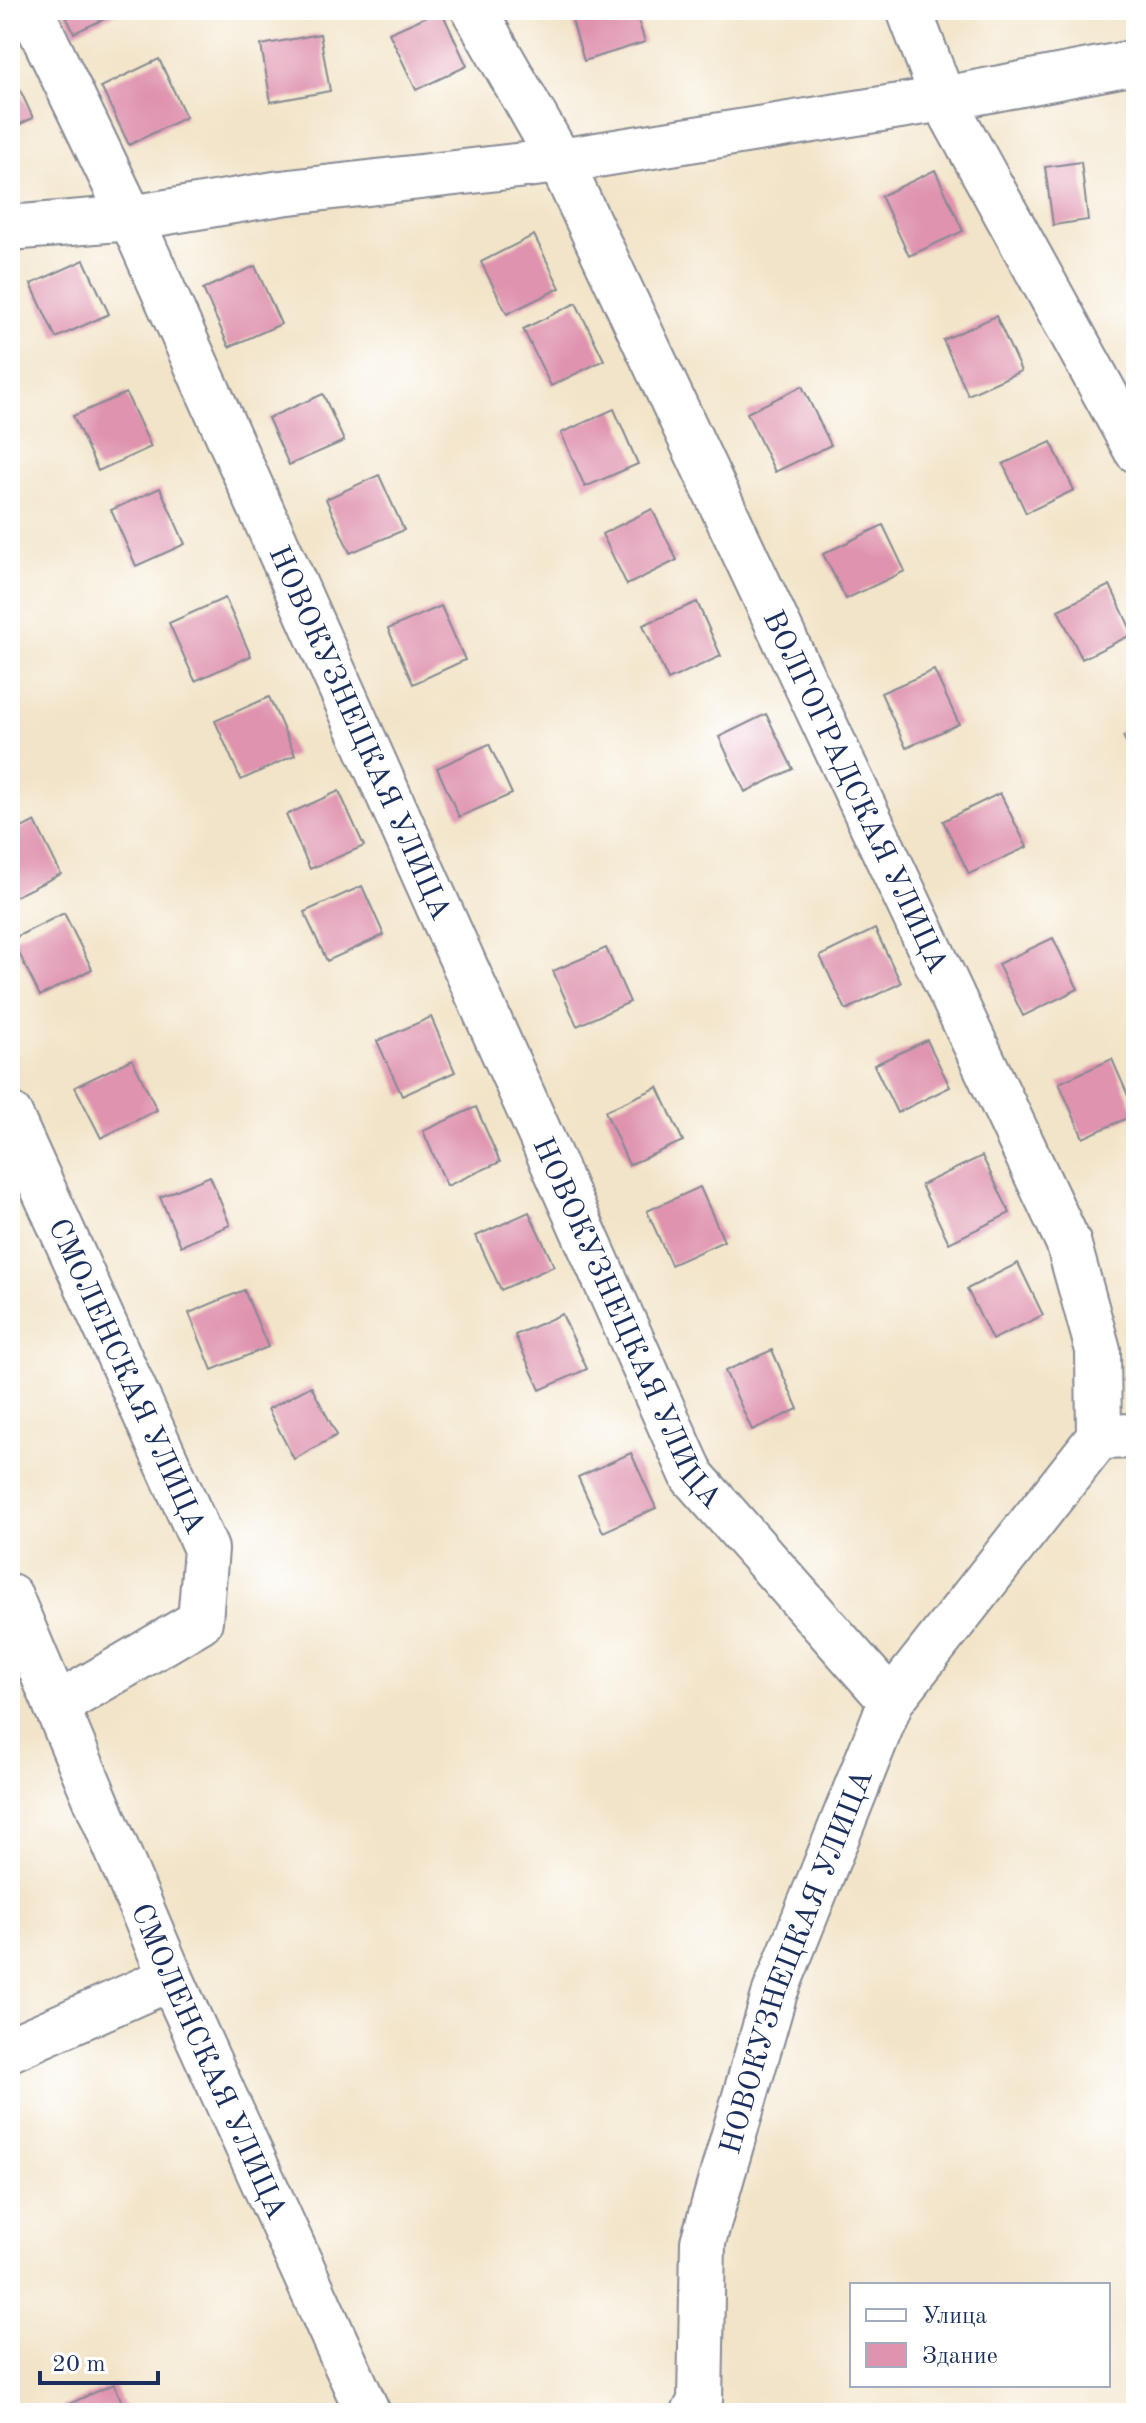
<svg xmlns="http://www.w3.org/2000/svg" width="1146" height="2423" viewBox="0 0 1146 2423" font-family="'Old Standard TT',serif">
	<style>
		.building { fill: #df93ae }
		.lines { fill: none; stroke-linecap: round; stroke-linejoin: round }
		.minor-casing { stroke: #868a93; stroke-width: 48 }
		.minor { stroke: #fff; stroke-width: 44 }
		.labels { text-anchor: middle; stroke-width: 7; stroke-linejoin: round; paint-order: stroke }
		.street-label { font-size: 30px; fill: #1b2f5e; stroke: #fff }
	</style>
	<rect width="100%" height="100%" fill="#fff"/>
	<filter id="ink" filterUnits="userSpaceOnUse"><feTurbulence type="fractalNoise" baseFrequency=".0125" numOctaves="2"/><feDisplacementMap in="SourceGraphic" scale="16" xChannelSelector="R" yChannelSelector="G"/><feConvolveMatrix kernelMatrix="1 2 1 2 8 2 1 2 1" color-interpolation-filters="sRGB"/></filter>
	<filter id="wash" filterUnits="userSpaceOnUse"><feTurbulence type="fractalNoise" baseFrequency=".006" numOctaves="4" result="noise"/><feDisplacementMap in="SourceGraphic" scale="32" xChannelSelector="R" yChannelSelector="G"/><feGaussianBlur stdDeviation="1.8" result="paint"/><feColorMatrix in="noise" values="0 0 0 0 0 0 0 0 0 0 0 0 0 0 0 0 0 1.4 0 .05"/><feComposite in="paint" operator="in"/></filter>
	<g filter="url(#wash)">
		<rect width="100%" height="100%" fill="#f2e4c8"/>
		<g id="blocks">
			<!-- building -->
			<path class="building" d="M63,10H124L74,33Z
				M441,10L467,66L416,90L389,33Z
				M569,10H635L645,42L584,61Z
				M320,34L330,91L271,102L261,45Z
				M159,59L186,117L129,145L101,87Z
				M10,68L33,118L10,129Z
				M1081,162L1088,220L1053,225L1045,167Z
				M935,170L963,231L909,256L881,196Z
				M534,235L560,288L507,314L481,262Z
				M84,260L109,314L56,338L31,284Z
				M255,266L281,324L229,347L203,289Z
				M576,303L604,360L551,386L523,329Z
				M996,316L1021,371L968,395L943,340Z
				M802,386L831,445L775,472L747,413Z
				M126,393L151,447L98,471L73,416Z
				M323,394L344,441L289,465L268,418Z
				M614,409L638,464L585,487L561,433Z
				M1051,442L1074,490L1026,513L1003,464Z
				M379,475L404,530L350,553L326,499Z
				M160,488L185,544L136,566L111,510Z
				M652,509L677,560L627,585L602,534Z
				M883,525L905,571L846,599L823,554Z
				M1110,585L1133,634L1082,659L1058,610Z
				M225,598L251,656L195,681L169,623Z
				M697,602L721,656L668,680L643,625Z
				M441,606L465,660L413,684L388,629Z
				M934,670L959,724L906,748L881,693Z
				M269,697L295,755L241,780L215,721Z
				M766,714L793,769L745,792L719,737Z
				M1136,730V763L1123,736Z
				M489,744L512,794L459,817L437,768Z
				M339,791L364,846L310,869L286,815Z
				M1000,793L1027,847L969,874L943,821Z
				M35,821L61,874L10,899V834Z
				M362,886L384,935L327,961L304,912Z
				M64,913L92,969L40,996L12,939Z
				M875,929L901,983L846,1010L820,956Z
				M1053,938L1078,989L1023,1016L998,964Z
				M606,948L630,1002L577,1026L553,971Z
				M431,1017L455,1072L402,1096L377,1041Z
				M927,1040L950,1087L897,1113L874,1065Z
				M132,1059L157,1110L101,1138L75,1087Z
				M1112,1059L1136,1114L1083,1138L1059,1083Z
				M658,1087L683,1141L629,1165L605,1111Z
				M476,1107L500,1162L447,1186L423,1131Z
				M982,1156L1010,1213L949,1243L921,1185Z
				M210,1176L230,1225L181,1246L160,1197Z
				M700,1187L724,1241L671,1265L647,1211Z
				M529,1212L554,1266L501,1290L476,1236Z
				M1018,1263L1043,1315L992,1340L967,1289Z
				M244,1290L268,1347L212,1370L189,1313Z
				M562,1314L587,1369L540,1390L515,1335Z
				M772,1350L798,1409L752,1430L725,1371Z
				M311,1386L337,1435L294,1459L268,1409Z
				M631,1453L656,1508L603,1532L578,1477Z
				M114,2384L127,2413H64L62,2407Z"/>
		</g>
	</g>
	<g filter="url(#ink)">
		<use href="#blocks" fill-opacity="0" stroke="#868a93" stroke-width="2"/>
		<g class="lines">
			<!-- minor casing -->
			<g class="minor-casing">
				<g id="minor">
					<path id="s1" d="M31,10L131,218L693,1477L891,1701"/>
					<path id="s2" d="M474,10L560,161L1068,1242L1098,1350L1099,1437"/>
					<path d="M909,10L943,99L1136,450"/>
					<path d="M10,228L131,218L281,193L560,161L943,99L1136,62"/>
					<path id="s3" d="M10,1115L206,1549L200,1621L56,1706"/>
					<path id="s4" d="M10,1596L171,1978L368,2413"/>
					<path d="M10,2049L171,1978"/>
					<path id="s5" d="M694,2413L700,2401L703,2242L775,1992L891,1701L1099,1437L1136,1436"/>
				</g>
			</g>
			<!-- minor -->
			<use href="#minor" class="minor"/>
		</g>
	</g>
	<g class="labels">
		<!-- street labels -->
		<g class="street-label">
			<text dy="10" stroke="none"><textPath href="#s1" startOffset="794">НОВОКУЗНЕЦКАЯ УЛИЦА</textPath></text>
			<text dy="10" stroke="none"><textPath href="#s2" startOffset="870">ВОЛГОГРАДСКАЯ УЛИЦА</textPath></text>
			<text dy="10" stroke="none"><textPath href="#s1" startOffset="1442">НОВОКУЗНЕЦКАЯ УЛИЦА</textPath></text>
			<text dy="10" stroke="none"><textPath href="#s3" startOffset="286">СМОЛЕНСКАЯ УЛИЦА</textPath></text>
			<text dy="10" stroke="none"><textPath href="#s5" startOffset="468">НОВОКУЗНЕЦКАЯ УЛИЦА</textPath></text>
			<text dy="10" stroke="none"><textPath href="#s4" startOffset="506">СМОЛЕНСКАЯ УЛИЦА</textPath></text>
		</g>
	</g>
	<!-- margin -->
	<rect width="1146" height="2423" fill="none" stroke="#fff" stroke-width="40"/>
	<!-- legend -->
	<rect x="850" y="2283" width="260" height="104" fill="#ffffff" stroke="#a4acbf" stroke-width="2"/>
	<rect x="866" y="2309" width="40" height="12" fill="#ffffff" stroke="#a4acbf" stroke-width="2"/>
	<text x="922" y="2323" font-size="24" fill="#1b2f5e">Улица</text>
	<rect x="866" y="2343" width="40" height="24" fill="#df93ae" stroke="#a4acbf" stroke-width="2"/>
	<text x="922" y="2363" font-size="24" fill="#1b2f5e">Здание</text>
	<!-- scale -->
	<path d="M40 2371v12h118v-12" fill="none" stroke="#1b2f5e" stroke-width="4"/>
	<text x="52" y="2371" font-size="24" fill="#1b2f5e" stroke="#ffffff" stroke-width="6" paint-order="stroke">20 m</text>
</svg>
